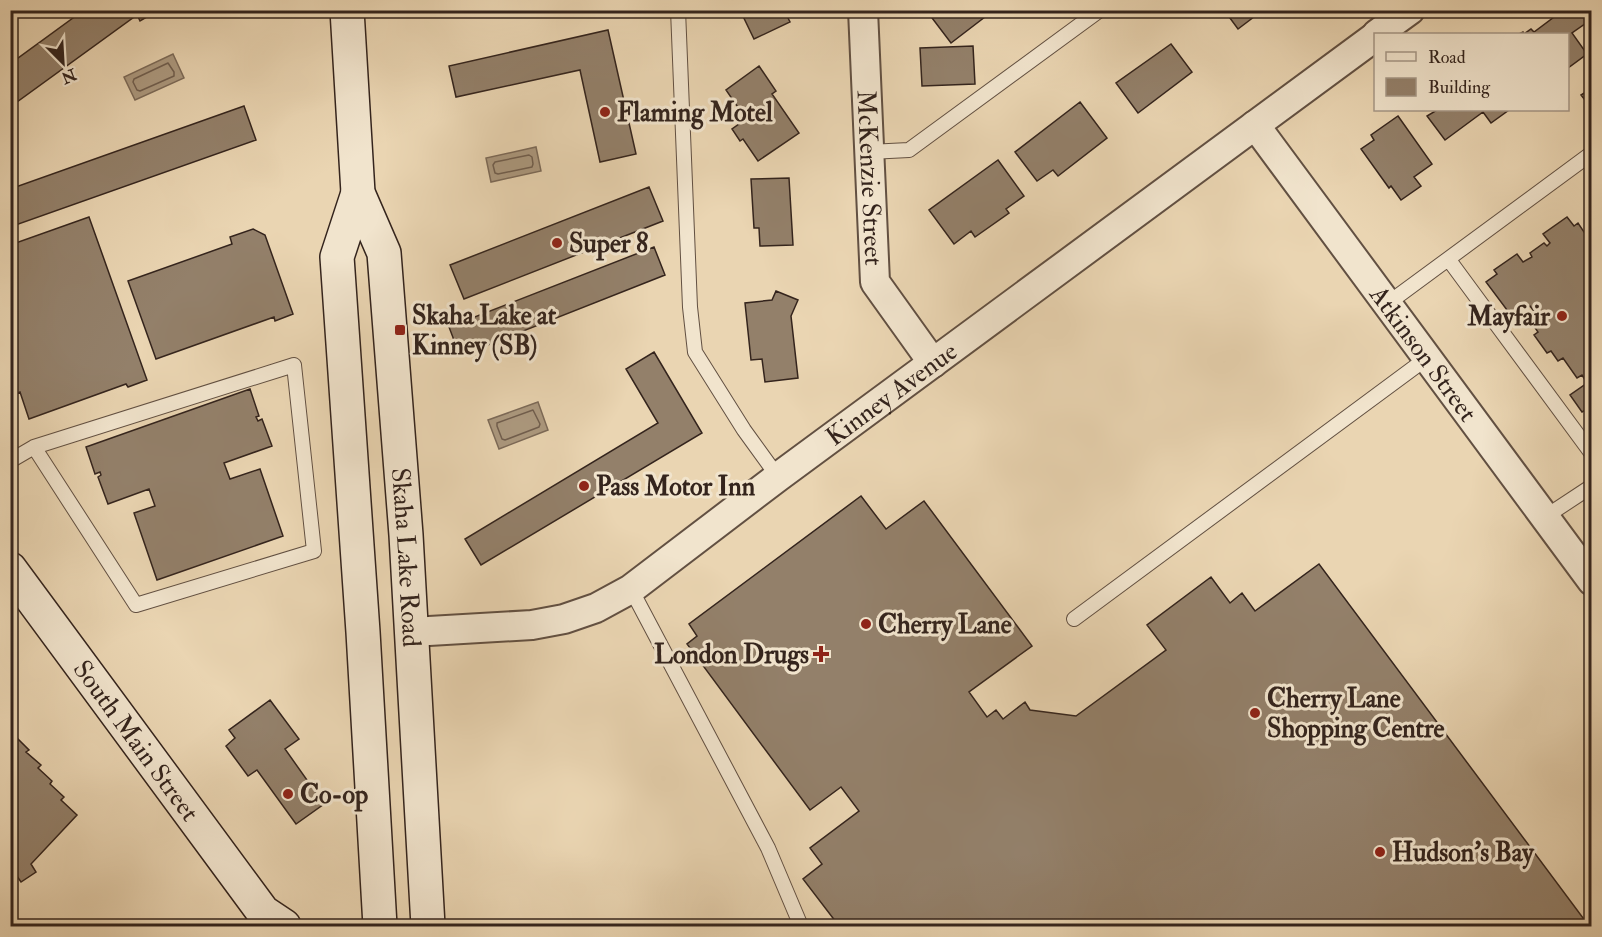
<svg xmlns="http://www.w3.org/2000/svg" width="1602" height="937" viewBox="0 0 1602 937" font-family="'IM FELL Double Pica',serif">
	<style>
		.water { fill: #ac997f; stroke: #7c6a58; stroke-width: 1.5 }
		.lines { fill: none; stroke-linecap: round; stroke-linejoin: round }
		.shore { stroke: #705e4e; stroke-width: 1.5 }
		.building { fill: #93806a; stroke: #34241d; stroke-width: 1.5 }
		.lane-casing { stroke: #625042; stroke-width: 16 }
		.street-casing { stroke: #625042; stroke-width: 32 }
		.secondary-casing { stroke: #34241d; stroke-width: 36 }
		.lane { stroke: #f1e4cd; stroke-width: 14 }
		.street { stroke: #f1e4cd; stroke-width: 28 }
		.secondary { stroke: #f1e4cd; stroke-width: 33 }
		.poi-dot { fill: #8f2418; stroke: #f1e4cd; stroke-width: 2 }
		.labels { text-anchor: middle; stroke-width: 6; stroke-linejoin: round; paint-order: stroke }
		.poi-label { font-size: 26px; font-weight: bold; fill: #34241d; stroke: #f1e4cd; text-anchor: start }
		.street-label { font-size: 26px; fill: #34241d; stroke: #f1e4cd }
	</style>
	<rect width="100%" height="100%" fill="#ead5b2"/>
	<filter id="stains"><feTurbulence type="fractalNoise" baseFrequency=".00333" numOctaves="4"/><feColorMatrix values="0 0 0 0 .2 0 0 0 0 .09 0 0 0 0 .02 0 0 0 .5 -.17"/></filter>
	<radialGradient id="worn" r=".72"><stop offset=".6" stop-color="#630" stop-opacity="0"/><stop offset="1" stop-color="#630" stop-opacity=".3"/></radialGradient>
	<!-- water -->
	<path class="water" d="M173,54L184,78L135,100L124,77Z
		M536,147L541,171L491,182L486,158Z
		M538,402L548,430L499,449L488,420Z"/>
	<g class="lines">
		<!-- shore -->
		<path class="shore" d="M168,63L174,72V76L140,91L137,90L133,82L134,79Z
			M529,155L532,157L533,164L532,167L498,174L495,173L493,165L495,162Z
			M533,410L540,424L539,427L505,440L502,439L497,426V423Z"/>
	</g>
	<!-- building -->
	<path class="building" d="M84,10H129L134,17L10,107V64Z
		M135,10H159L140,21Z
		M740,10H784L790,22L754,39Z
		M926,10H994L951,43Z
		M1224,10H1263L1238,29Z
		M1581,10L1589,21L1572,33L1587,54L1568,68V34H1519L1523,32L1524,34L1531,29L1534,32L1554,17L1550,10Z
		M608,30L636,154L600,162L580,70L456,97L449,66Z
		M1171,44L1192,72L1138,113L1116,83Z
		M973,46L975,84L922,86L920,48Z
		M759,66L776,91L772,94L799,133L758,161L743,139L740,141L732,129L746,119L726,90Z
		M1592,88V109L1581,95Z
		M1080,102L1107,138L1058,176L1053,170L1037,181L1015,152Z
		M244,106L256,140L10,227V189Z
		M1437,110H1509L1491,123L1483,112L1445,140L1427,116Z
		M1398,116L1432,164L1414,177L1421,186L1401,200L1391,186L1389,188L1361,149L1374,140L1371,135Z
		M998,160L1024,196L1006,209L1009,213L975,237L971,231L954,244L929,210Z
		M789,178L793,245L760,246L759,228H754L751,179Z
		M649,187L663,221L464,299L450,265Z
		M89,217L147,380L128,387L126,384L29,419L20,392L10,396V245Z
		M1567,217L1574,226L1578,223L1588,238L1592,237V412L1589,408L1582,412L1570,395L1587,383L1582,375L1577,378L1563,358L1558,361L1551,351L1547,353L1534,335L1538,332L1529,319L1536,314L1530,306L1513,318L1486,282L1497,274L1494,270L1517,254L1523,262L1532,257L1530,253L1544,243L1547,246L1550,243L1543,234Z
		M253,229L265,235L293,314L275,321L274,317L156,359L128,281L232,244L230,237Z
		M654,247L665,275L460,356L449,327Z
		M776,291L798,300L791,316L798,378L765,382L762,359L751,360L745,303L772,300Z
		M654,352L702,433L481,565L465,539L658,423L626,369Z
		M250,389L259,416L256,417L258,421L262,419L272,446L224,463L230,479L260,469L283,536L157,580L134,513L155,506L149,489L108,504L98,477L101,475L100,472L95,474L86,447Z
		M861,496L886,529L924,501L1032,646L969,692L987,717L996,710L1003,719L1025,702L1030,710L1076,716L1166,650L1147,625L1211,577L1230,603L1242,593L1255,611L1319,564L1589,926H839L803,879L822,864L810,848L859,811L841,787L810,810L687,644L697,636L689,624Z
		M270,700L299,739L285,749L324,804L296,824L257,770L248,776L226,746L235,738L229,730Z
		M10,728L17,734L15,736L29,750L26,752L41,765L38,768L52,781L50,784L64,797L61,800L77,815L31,864L36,872L21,882L10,866Z"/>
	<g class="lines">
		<!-- lane casing -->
		<g class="lane-casing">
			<path id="lane" d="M678,10L690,307L695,352L744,430L778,477
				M869,152L909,150L1100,10
				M1449,260L1592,454
				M1387,304L1592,153
				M10,461L34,447L294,365L314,551L136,605L34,447
				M1545,517L1592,486
				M631,589L768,848L801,926
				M1074,619L1427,358"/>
		</g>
		<!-- street casing -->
		<g class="street-casing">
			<g id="street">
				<path id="s1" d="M863,10L875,282L933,363"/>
				<path d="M1377,34L1410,10"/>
				<path id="s2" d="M1255,125L1592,581"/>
				<path id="s3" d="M412,632L532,625L564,619L596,608L631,589L778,477L1376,36"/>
			</g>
		</g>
		<!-- secondary casing -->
		<g class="secondary-casing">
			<g id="secondary">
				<path id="s4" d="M347,10L358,193L384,253L406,535L428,926"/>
				<path d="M358,193L337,257L363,632L380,926"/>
				<path id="s5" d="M10,569L263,912L284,926"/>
			</g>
		</g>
		<!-- lane -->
		<use href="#lane" class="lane"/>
		<!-- street -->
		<use href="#street" class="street"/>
		<!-- secondary -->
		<use href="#secondary" class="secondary"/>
	</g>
	<!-- markers -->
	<g class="poi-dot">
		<circle cx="605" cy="112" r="6"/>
		<circle cx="557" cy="243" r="6"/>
		<circle cx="1562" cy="316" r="6"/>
		<rect x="394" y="324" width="12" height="12" rx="3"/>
		<circle cx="584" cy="486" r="6"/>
		<circle cx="866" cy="624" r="6"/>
		<path d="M818 645h6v6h6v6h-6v6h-6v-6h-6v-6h6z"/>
		<circle cx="1255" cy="713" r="6"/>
		<circle cx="288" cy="794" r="6"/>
		<circle cx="1380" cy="852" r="6"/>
	</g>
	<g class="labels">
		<!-- poi labels -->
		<g class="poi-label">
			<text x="617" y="121">Flaming Motel</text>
			<text x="569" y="252">Super 8</text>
			<text x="412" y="324">Skaha Lake at<tspan x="412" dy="30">Kinney (SB)</tspan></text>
			<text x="1550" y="325" text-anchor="end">Mayfair</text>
			<text x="596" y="495">Pass Motor Inn</text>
			<text x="878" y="633">Cherry Lane</text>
			<text x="809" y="663" text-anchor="end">London Drugs</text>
			<text x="1267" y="707">Cherry Lane<tspan x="1267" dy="30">Shopping Centre</tspan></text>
			<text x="300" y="803">Co-op</text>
			<text x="1392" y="861">Hudson's Bay</text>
		</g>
		<!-- street labels -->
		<g class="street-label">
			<text dy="9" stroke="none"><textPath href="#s1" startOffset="168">McKenzie Street</textPath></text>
			<text dy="9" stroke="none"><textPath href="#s2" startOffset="284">Atkinson Street</textPath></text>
			<text dy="9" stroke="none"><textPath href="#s3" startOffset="552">Kinney Avenue</textPath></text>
			<text dy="9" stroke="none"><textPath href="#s4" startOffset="554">Skaha Lake Road</textPath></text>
			<text dy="9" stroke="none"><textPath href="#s5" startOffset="213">South Main Street</textPath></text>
		</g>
	</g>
	<!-- margin -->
	<rect width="1602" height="937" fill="none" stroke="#ead5b2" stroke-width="36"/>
	<rect x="12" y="12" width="1578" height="913" fill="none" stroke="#34241d" stroke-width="3"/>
	<rect x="18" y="18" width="1566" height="901" fill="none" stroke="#34241d" stroke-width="1.5"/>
	<!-- legend -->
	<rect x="1374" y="33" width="195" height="78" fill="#f1e4cd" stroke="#a59787" stroke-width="1.5"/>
	<rect x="1386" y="52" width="30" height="9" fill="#f1e4cd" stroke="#a59787" stroke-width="1.5"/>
	<text x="1428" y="63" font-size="18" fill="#34241d">Road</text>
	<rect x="1386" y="78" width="30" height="18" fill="#93806a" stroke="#a59787" stroke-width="1.5"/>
	<text x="1428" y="93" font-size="18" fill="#34241d">Building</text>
	<!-- north arrow -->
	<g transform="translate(63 63) rotate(156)" stroke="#f1e4cd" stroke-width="4.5" paint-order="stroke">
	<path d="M0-4.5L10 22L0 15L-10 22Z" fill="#34241d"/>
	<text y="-9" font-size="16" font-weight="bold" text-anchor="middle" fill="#34241d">N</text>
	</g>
	<rect width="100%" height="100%" filter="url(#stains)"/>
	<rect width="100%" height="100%" fill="url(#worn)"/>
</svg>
